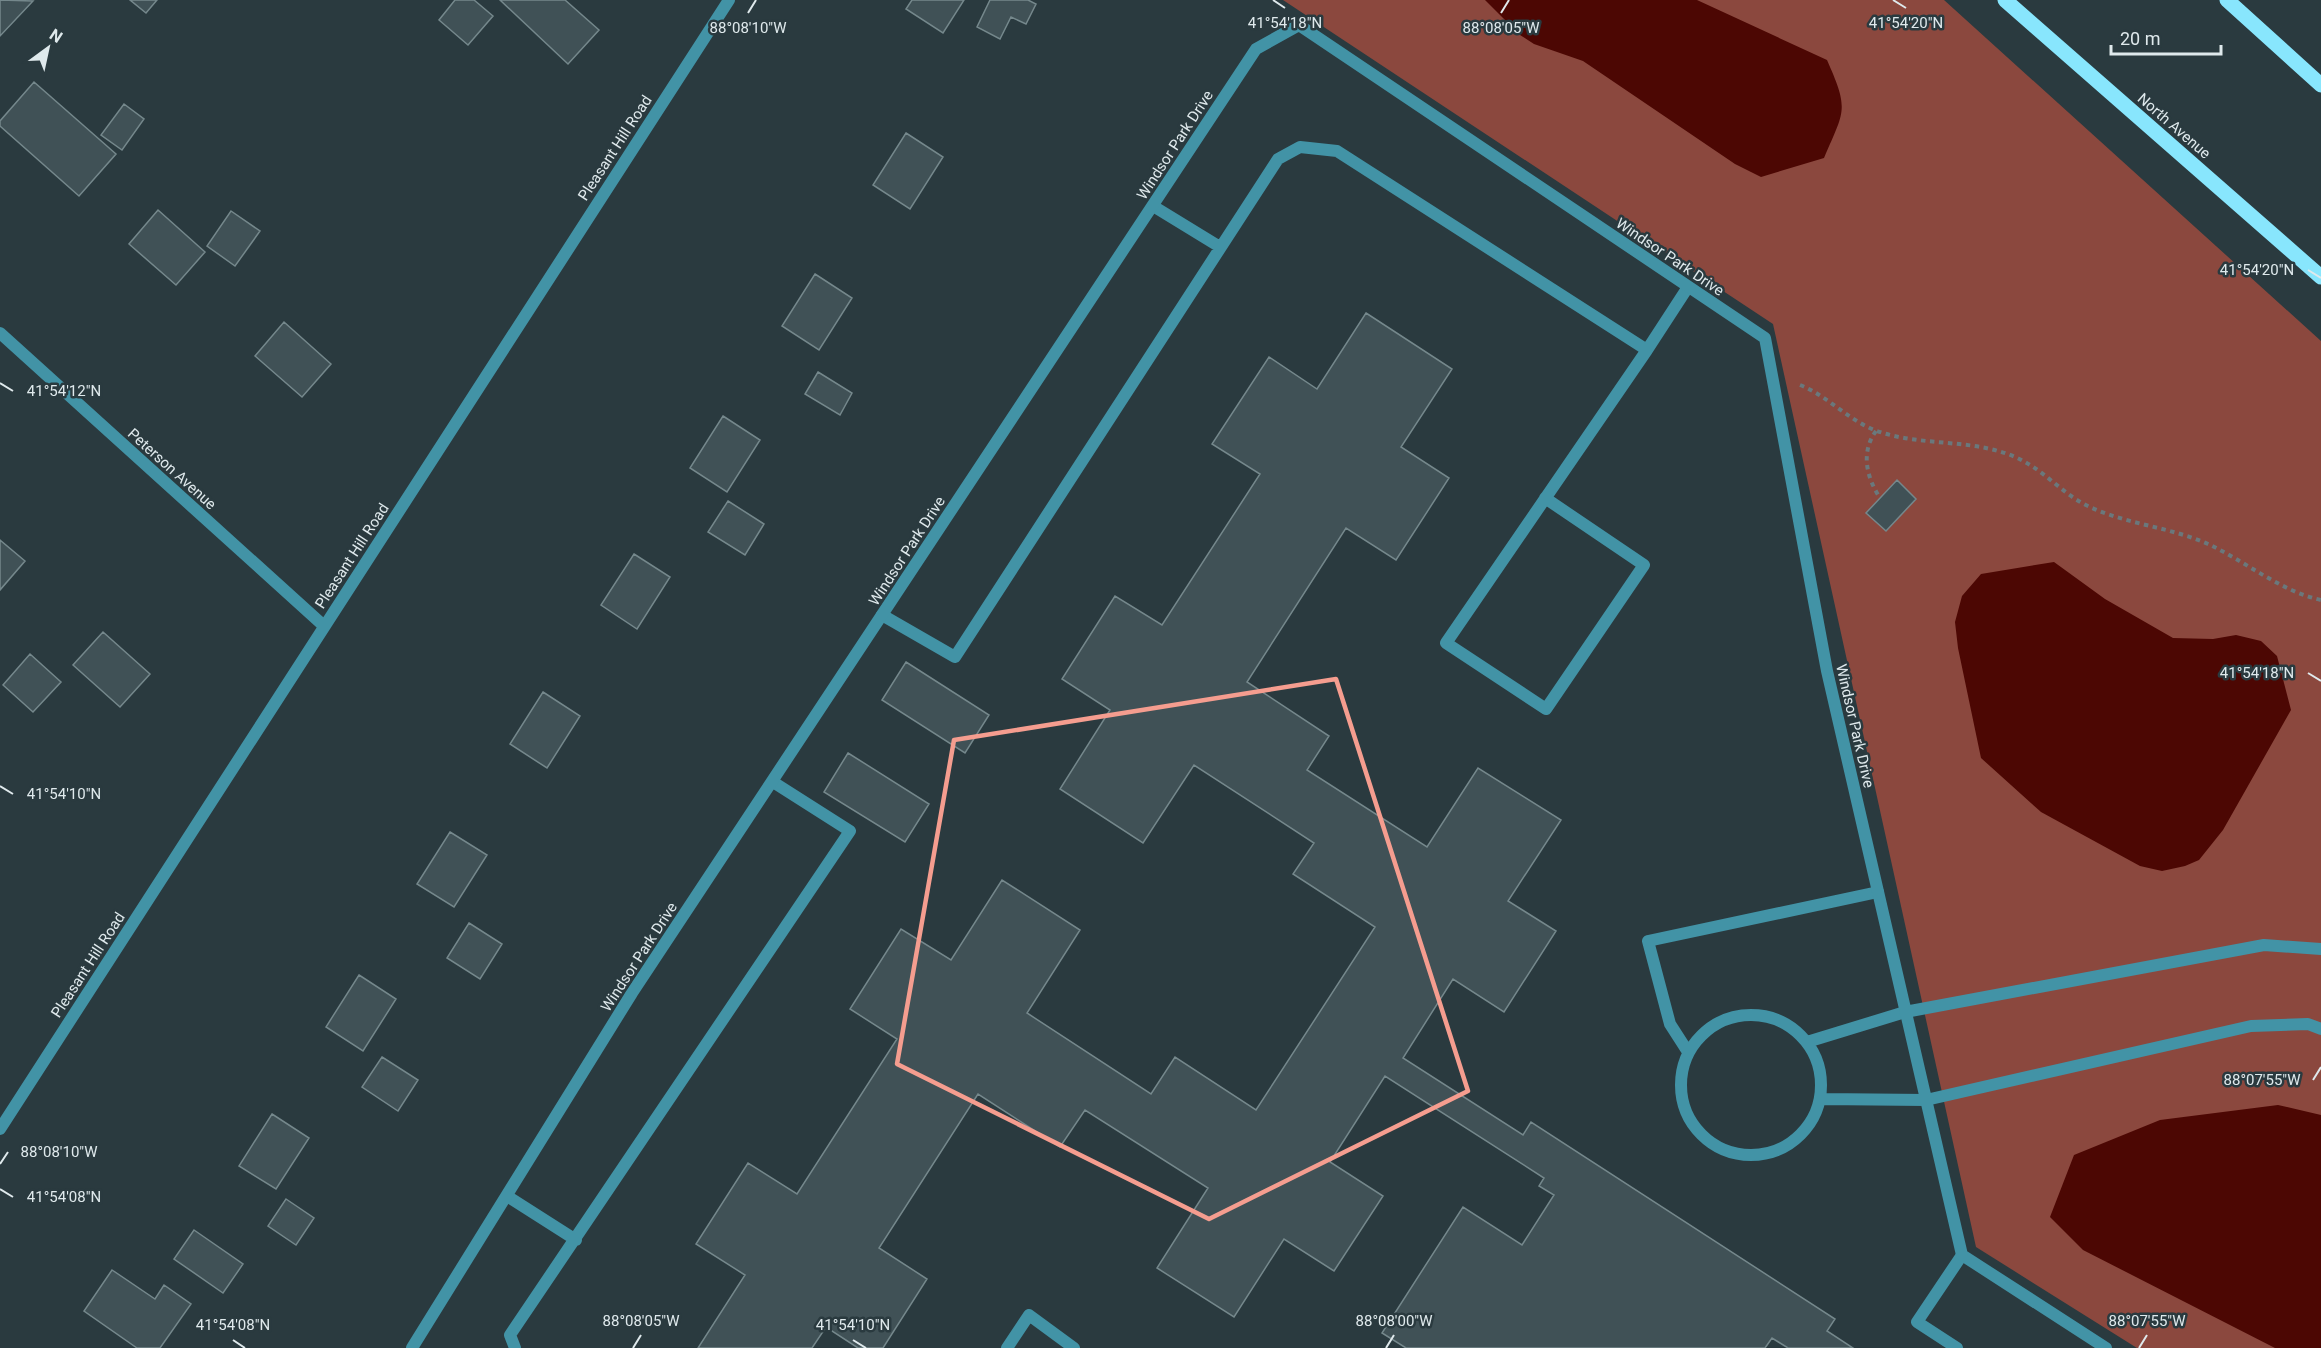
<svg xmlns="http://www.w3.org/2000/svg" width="2321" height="1348" viewBox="0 0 2321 1348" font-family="Roboto,sans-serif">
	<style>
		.green { fill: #8b483e }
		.water { fill: #4c0703 }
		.building { fill: #405156; stroke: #75888c; stroke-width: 1.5 }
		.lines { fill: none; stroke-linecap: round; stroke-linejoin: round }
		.path { stroke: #6a787c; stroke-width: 4; stroke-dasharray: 4.5 4.5; stroke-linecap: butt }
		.lane { stroke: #4293a6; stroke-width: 12 }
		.street { stroke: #4293a6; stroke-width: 12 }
		.primary { stroke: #88e6fd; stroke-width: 15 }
		.marked { fill: none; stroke: #f59d8f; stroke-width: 4.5; stroke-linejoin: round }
		.ticks { fill: none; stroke: #dfe9ec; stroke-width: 2 }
		.labels { text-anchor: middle; stroke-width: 5; stroke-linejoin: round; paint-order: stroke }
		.street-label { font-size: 15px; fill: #dfe9ec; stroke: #2a3a3f }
		.ticks-label { font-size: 15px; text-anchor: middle; fill: #dfe9ec; stroke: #2a3a3f; stroke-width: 5; stroke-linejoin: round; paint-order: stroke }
	</style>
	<rect width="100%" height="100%" fill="#2a3a3f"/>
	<!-- green -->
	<path class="green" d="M1283,0H1944L2321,341V1348H2137L1976,1247L1773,324Z"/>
	<!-- water -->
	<path class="water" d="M1485,0H1697L1827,60C1849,110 1845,109 1824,158L1761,177L1735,164L1583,61L1534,44L1520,35Z
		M2054,562L2105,599L2173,638L2213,639L2236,635L2261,641L2277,656L2291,710L2223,830L2199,860L2185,866L2162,871L2140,866L2041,812L1981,758L1958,648L1955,622L1962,596L1981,574Z
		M2278,1105L2321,1115V1348H2275L2083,1250L2050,1217L2074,1155L2160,1120Z"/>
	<!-- building -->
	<path class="building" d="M0,0L33,1L0,36Z
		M130,0H157L146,13Z
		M455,0H474L493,16L468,45L439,20Z
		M500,0H565L599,30L568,64Z
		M912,0H964L943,33L906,9Z
		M990,0H1028L1036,4L1026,24L1011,17L1000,39L977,27Z
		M34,82L116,154L79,196L0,126V121Z
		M124,104L144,119L122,150L101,135Z
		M906,133L943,157L910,209L873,185Z
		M158,210L205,252L176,285L129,244Z
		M231,211L260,231L235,266L207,246Z
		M815,274L852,298L819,350L782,326Z
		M1366,313L1452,369L1401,447L1449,478L1396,560L1346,528L1247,682L1329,736L1307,770L1427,847L1478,768L1561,820L1508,901L1556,931L1504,1012L1453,979L1403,1058L1523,1135L1531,1122L1835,1319L1827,1331L1853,1348H1788L1772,1338L1765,1348H1406L1382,1333L1463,1207L1522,1245L1554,1195L1539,1186L1544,1178L1385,1076L1330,1162L1383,1196L1334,1271L1284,1239L1234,1317L1157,1268L1208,1188L1085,1110L1060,1147L978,1094L879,1248L927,1279L883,1348H858L826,1327L812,1348H698L745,1275L696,1244L748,1163L797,1194L897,1039L850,1009L901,929L951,960L1002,880L1080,930L1027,1013L1151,1094L1175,1057L1256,1110L1375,927L1293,874L1314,843L1194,765L1143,843L1060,789L1110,710L1062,679L1115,596L1162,625L1260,474L1212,444L1269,357L1317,389Z
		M284,322L331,364L302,397L255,356Z
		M818,372L852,393L840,415L805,394Z
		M723,416L760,440L727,492L690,468Z
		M1897,480L1916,499L1886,531L1866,513Z
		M728,501L764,524L745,555L708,532Z
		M0,540L25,561L0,590Z
		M634,554L670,577L637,629L601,605Z
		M103,632L150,674L120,707L73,665Z
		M30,654L61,682L33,712L3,685Z
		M906,662L989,715L965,753L882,700Z
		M543,692L580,716L547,768L510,744Z
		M848,753L929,804L905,842L824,792Z
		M450,832L487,855L454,907L417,884Z
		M469,923L502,944L480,979L447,958Z
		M359,975L396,999L363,1051L326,1027Z
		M382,1057L418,1080L398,1111L362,1087Z
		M272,1114L309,1138L276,1189L239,1166Z
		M286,1199L314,1218L296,1245L268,1226Z
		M194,1230L243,1264L223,1293L174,1259Z
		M112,1270L155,1299L164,1285L191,1304L160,1348H137L84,1311Z"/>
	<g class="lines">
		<!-- path -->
		<path class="path" d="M1800,385C1828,396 1849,421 1877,431C1922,447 1972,438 2015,457C2041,468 2059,490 2082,503C2121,524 2168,526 2208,544C2245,561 2280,591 2321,600
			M1876,431C1860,453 1867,478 1880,498"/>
		<!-- lane -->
		<path class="lane" d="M1153,206L1220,247
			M1545,498L1644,565L1546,709L1446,643L1647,350
			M882,615L955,657L1278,159L1300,147L1337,151L1647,350L1688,287
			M1681 1085a70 70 0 1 1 140 0a70 70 0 1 1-140 0Z
			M1807,1042L1905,1012
			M1688,1052L1670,1024L1648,941L1878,892
			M1821,1099L1926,1100
			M507,1196L576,1240
			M515,1348L510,1335L850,831L773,782
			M1007,1348L1029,1315L1074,1348
			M1957,1348L1917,1322L1962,1255"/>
		<!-- street -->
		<path class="street" d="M0,333L324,626
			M1905,1012L2264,945L2321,949
			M1926,1100L2251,1026L2308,1024L2321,1029
			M0,1129L729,0
			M412,1348L632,993L1256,49L1299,25L1765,338L1827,671L1962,1255L2106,1348"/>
		<!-- primary -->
		<path class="primary" d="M2005,0L2321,277
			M2227,0L2321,85"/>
	</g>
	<!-- marked area -->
	<path class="marked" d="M1336,679L1468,1091L1209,1219L897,1064L954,740Z"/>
	<!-- ticks -->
	<path class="ticks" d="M1273,0L1285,8M1893,0L1906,8M748,13L756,0M1501,13L1509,0M2308,270L2321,278M0,383L13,391M2308,673L2321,681M0,786L13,794M2313,1080L2321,1067M0,1164L8,1152M0,1189L13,1197M233,1340L245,1348M853,1340L866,1348M633,1348L641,1335M1386,1348L1394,1335M2139,1348L2147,1335"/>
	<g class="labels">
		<!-- street labels -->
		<g class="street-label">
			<text transform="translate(2174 126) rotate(41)" y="5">North Avenue</text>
			<text transform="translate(1175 145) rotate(-57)" y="5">Windsor Park Drive</text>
			<text transform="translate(615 148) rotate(-57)" y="5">Pleasant Hill Road</text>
			<text transform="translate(1670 257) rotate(34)" y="5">Windsor Park Drive</text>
			<text transform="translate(172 469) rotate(42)" y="5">Peterson Avenue</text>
			<text transform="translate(907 551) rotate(-57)" y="5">Windsor Park Drive</text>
			<text transform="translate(352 556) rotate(-57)" y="5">Pleasant Hill Road</text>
			<text transform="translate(1855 726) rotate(77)" y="5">Windsor Park Drive</text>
			<text transform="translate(639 957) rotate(-57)" y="5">Windsor Park Drive</text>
			<text transform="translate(88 965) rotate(-57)" y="5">Pleasant Hill Road</text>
		</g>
	</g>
	<g class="ticks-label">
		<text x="1906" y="28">41°54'20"N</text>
		<text x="1285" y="28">41°54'18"N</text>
		<text x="1501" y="33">88°08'05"W</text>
		<text x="748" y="33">88°08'10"W</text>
		<text x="2257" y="275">41°54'20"N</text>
		<text x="64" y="396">41°54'12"N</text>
		<text x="2257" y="678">41°54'18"N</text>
		<text x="64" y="799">41°54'10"N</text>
		<text x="2262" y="1085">88°07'55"W</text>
		<text x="59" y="1157">88°08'10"W</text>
		<text x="64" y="1202">41°54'08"N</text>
		<text x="641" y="1326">88°08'05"W</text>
		<text x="1394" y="1326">88°08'00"W</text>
		<text x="2147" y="1326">88°07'55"W</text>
		<text x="233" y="1330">41°54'08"N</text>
		<text x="853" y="1330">41°54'10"N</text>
	</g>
	<!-- north arrow -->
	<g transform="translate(48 48) rotate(33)" stroke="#2a3a3f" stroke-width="4.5" paint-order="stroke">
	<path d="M0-4.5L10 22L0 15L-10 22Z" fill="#dfe9ec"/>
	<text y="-9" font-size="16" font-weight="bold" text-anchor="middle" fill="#dfe9ec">N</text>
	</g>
	<!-- scale -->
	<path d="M2111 45v9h110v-9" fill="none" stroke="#dfe9ec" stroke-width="3"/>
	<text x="2120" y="45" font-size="18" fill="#dfe9ec" stroke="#2a3a3f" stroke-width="4.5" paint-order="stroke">20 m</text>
</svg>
